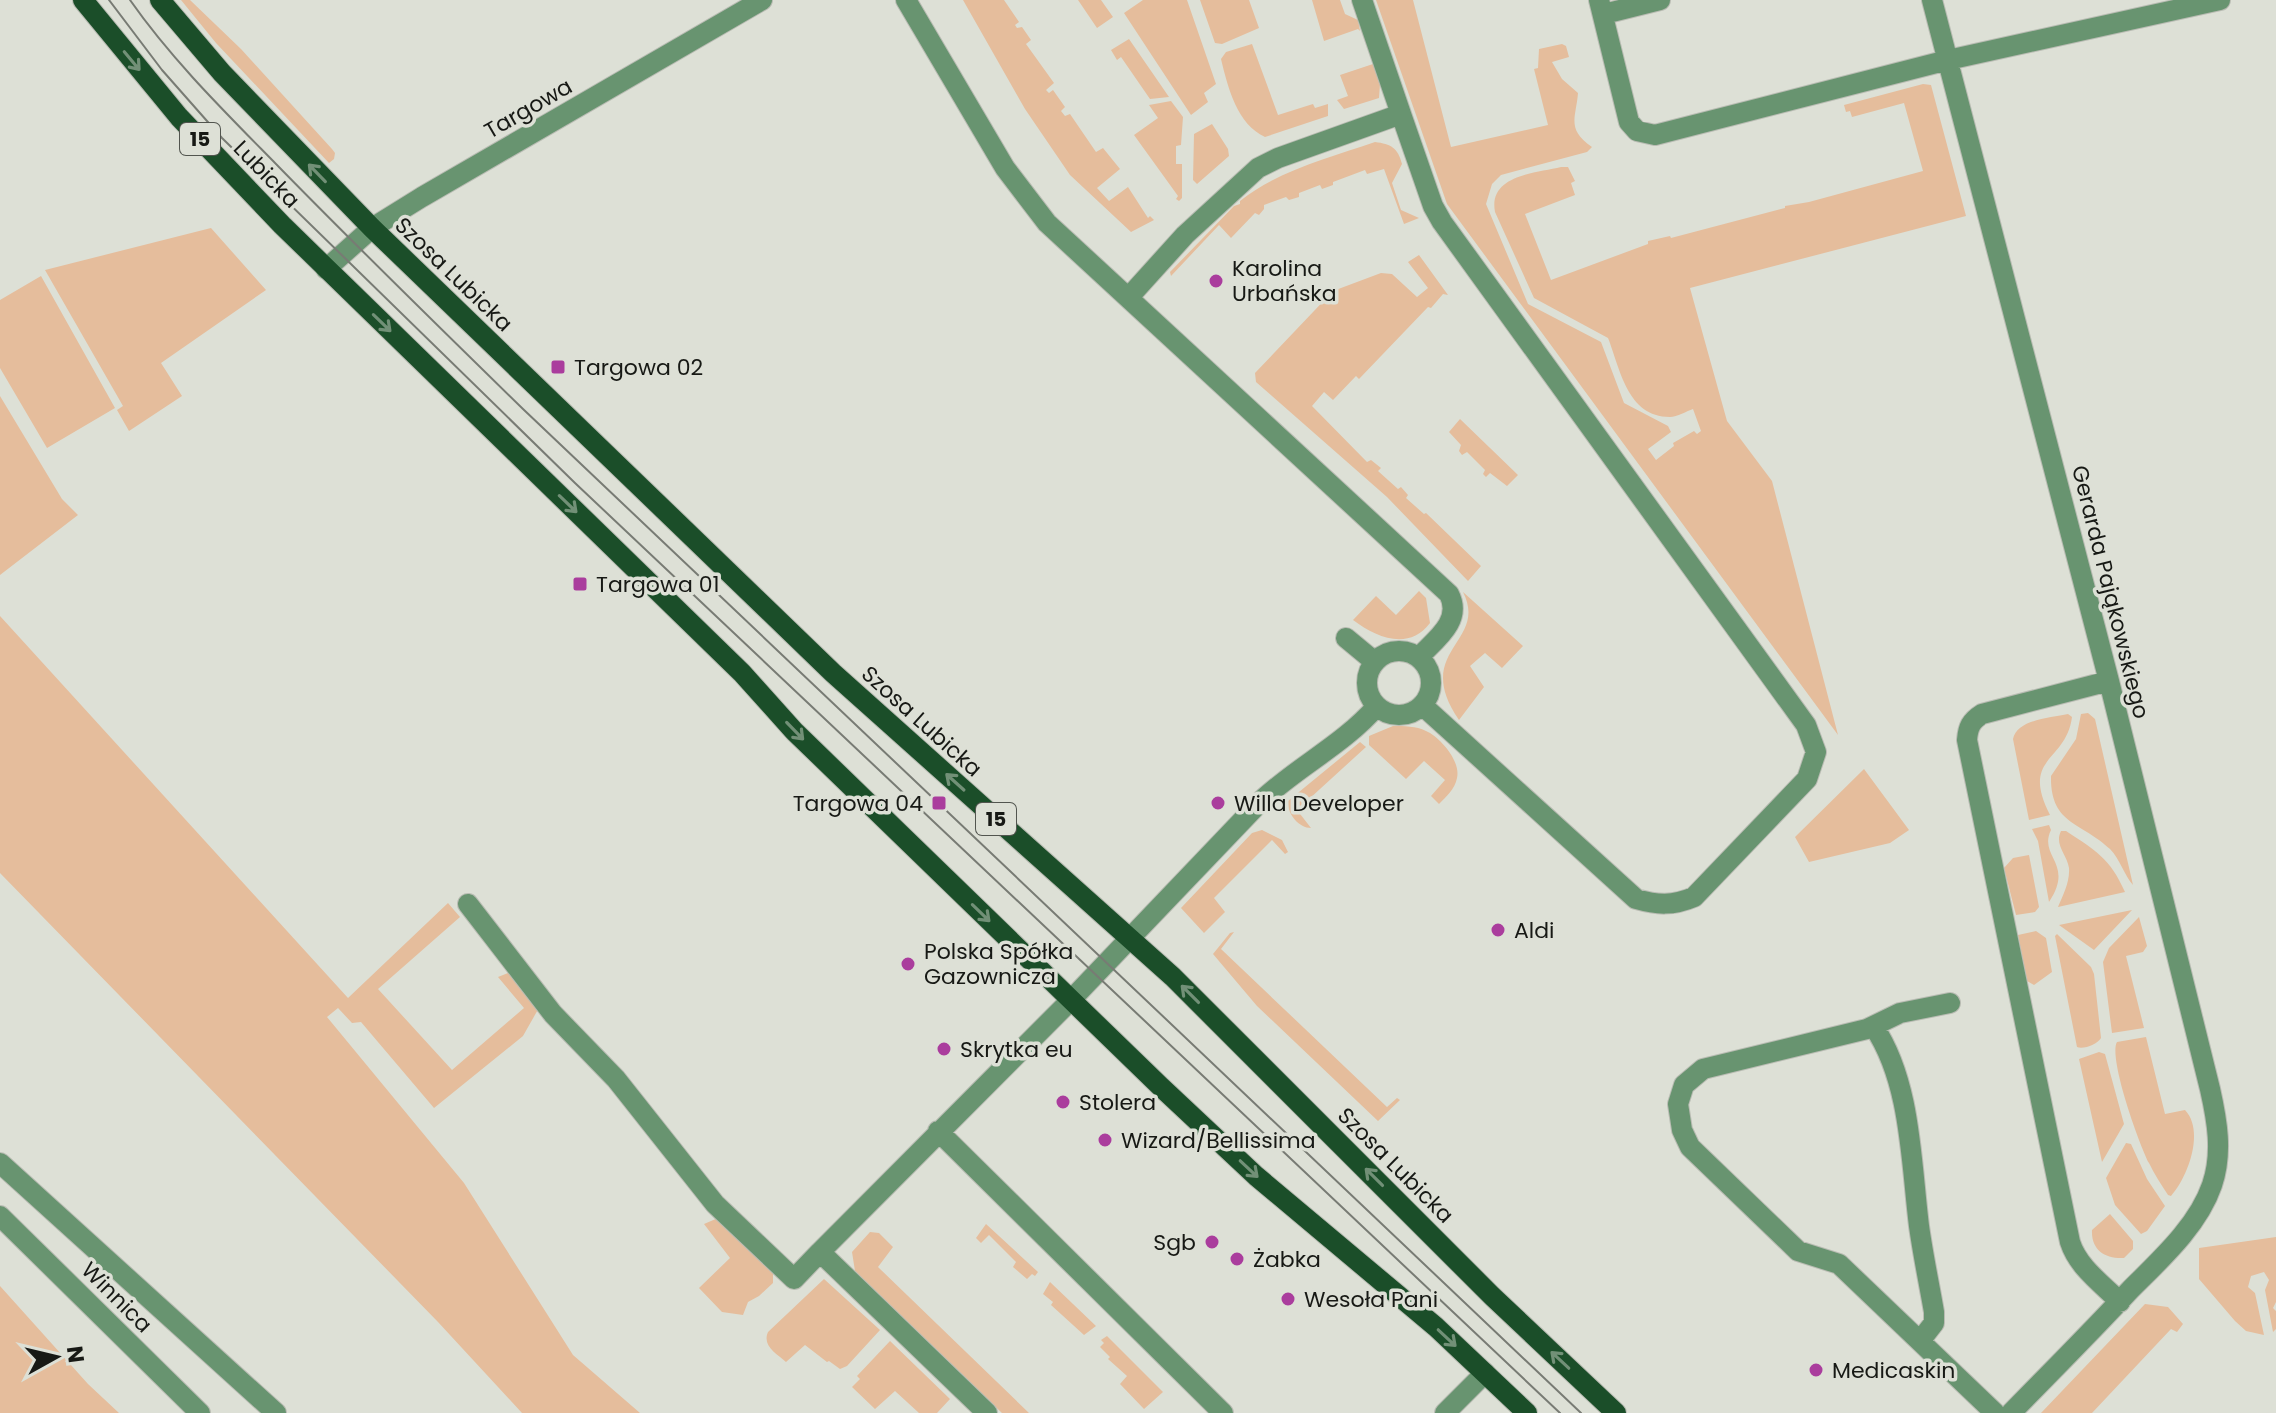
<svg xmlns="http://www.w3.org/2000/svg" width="2276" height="1413" viewBox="0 0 2276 1413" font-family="Poppins,sans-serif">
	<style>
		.green { fill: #e5bd9c }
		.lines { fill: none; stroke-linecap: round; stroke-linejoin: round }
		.minor-casing { stroke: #b9bcb3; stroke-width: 22 }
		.tertiary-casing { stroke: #b9bcb3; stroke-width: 22 }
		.primary-casing { stroke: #b9bcb3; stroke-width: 22 }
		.minor { stroke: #689470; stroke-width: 20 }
		.tertiary { stroke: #689470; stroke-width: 20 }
		.primary { stroke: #1b4e29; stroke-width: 20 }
		.tram { stroke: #787b74; stroke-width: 2 }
		.oneway { stroke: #729077 }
		.poi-dot { fill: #aa3d9d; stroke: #dde0d6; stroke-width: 3 }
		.labels { text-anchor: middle; stroke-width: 7; stroke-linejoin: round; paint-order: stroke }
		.shield { fill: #dde0d6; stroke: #52554f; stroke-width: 2 }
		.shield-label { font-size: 20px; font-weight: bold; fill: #171915 }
		.street-label { font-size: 22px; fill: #171915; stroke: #dde0d6 }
		.poi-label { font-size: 22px; fill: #171915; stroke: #dde0d6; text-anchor: start }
	</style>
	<rect width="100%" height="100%" fill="#dde0d6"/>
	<!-- green -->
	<path class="green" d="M181,0H190L241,49L332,149L335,153L334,159L329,163L216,43Z
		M963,0H1004L1019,22L1015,25L1017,28L1022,27L1031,40L1026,44L1054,83L1046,90L1049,93L1053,90L1065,107L1061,111L1065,116L1070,114L1096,152L1103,148L1120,169L1097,188L1109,201L1128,187L1148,218L1150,216L1154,220L1131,232L1070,175L1025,109Z
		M1078,0H1101L1113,17L1097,28Z
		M1143,0H1187L1216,84L1204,93L1208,102L1191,115L1124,13Z
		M1200,0H1249L1259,28L1222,44L1215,43Z
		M1312,0H1340L1345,14L1358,20L1360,31L1358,29L1324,41Z
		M1376,0H1413L1451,147L1548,125L1534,69L1538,68L1539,49L1562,44L1566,46L1569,57L1552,62L1562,79L1578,93C1576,118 1566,129 1592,147L1587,152L1501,175L1492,184L1486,204L1528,304L1601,342L1624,403L1668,426L1671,432L1648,449L1656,460L1674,446L1673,443L1694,431L1697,434L1701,431L1693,409C1687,411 1677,417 1670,417C1627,417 1620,368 1608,338L1534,298L1495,212C1488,175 1536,173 1561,167H1568L1575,181L1571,183L1575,195L1525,214L1551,280L1648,244V241L1670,236L1671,238L1785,208V206L1809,202L1923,171L1904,103L1852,117L1850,111L1846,112L1844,105L1923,84L1931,85L1966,216L1690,288L1727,421L1772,481L1838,735L1447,204Z
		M1129,39L1169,97L1150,99L1121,57L1117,60L1111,50Z
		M1252,44L1278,115L1313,104L1315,108L1328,104V116L1265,137C1237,124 1228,88 1221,59L1226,52Z
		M1373,64L1380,84L1379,98L1344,109L1337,100L1348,96L1340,75Z
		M1171,101L1183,117L1181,145L1176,146V164H1182V198L1179,201L1176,199L1178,196L1134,135L1158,118L1149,105Z
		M1212,124L1228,149L1229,156L1197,184L1193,180L1194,134Z
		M1375,142C1391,144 1398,148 1402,164L1392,183L1401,210L1419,218L1404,224L1384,169L1367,174L1365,170L1333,182V185L1322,189L1320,185L1299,193V197L1289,200L1286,197L1264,205V209L1259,215L1255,213L1231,238L1219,225L1171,276L1170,272L1234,206L1240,204V201C1279,170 1329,158 1375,142Z
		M211,228L266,290L161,363L182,396L129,431L117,410L123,406L45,270Z
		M1419,255L1448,295L1443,294L1431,308L1428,307L1359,379L1356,376L1333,400L1324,392L1312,406L1367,462L1371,460L1381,468L1378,471L1398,489L1401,487L1408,495L1406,498L1424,514L1426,513L1481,566L1468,581L1387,497L1256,382L1255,373L1333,291L1381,273L1392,274L1417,297L1428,288L1408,262Z
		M41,276L115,408L47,448L0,368V300Z
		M0,396L62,499L78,515L0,575Z
		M1460,419L1518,475L1507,486L1490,473L1486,477L1483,474L1485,470L1467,452L1462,455L1459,451L1461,445L1449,432Z
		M1419,591L1426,598L1430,623C1409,651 1377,638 1353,620L1376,596L1396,615Z
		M1463,592L1523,646L1502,668L1485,653L1470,666L1484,687L1459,720C1411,650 1489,643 1463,592Z
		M0,616L348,998L448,903L460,917L378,989L452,1070L524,1008L498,977L508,973L540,1006L523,1036L434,1108L361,1022L352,1023L338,1008L327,1017L464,1183L573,1355L640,1413H522L438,1322L0,873Z
		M2088,713L2095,719L2133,885C2124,875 2120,859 2110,849C2082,822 2050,825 2051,776L2076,739L2081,714Z
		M2068,714L2072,717C2066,763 2020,756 2050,815L2029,820L2013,739C2017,719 2051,718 2068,714Z
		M1393,726C1404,726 1416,726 1426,731C1440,737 1461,761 1457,778C1455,789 1446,797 1439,804L1431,796L1445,780L1424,761L1406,779L1369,745V736Z
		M1360,742L1366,747L1297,810L1311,828C1299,828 1287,814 1288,801Z
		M1864,769L1909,830L1890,843L1809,862L1795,837Z
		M2049,825L2051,830C2038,857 2075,863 2049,902L2038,841L2032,829Z
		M1262,830L1282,840L1288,852L1285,854L1272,840L1214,898L1225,912L1204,933L1181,908L1252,833Z
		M2061,831H2066C2095,850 2110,858 2125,892L2058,907C2063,895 2070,882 2069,868C2067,854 2054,845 2061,831Z
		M2029,855L2039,907L2035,912L2016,915L2004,868L2013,858Z
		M2132,910L2094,950L2059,925Z
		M2139,917L2147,946L2143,952L2126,956L2144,1028L2112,1033L2103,962L2109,948Z
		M2036,931L2046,938L2052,972L2034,985L2027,981L2018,935Z
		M1234,932L1221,949L1387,1107L1397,1098L1400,1100L1378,1121L1257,1006L1213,954L1230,933Z
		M2057,934L2091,967L2094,974L2101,1038C2098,1044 2083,1050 2077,1047L2055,936Z
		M2146,1037L2165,1114L2185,1110C2205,1131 2188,1177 2171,1196L2168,1195C2161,1184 2154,1174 2149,1163C2139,1144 2108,1057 2117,1042Z
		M2099,1052L2105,1054L2124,1124L2102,1162L2079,1059Z
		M2126,1143L2131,1144L2147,1179L2165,1206L2147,1231L2141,1234L2115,1205L2106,1178Z
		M2110,1214L2133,1241V1249L2124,1258C2105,1259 2091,1250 2092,1230Z
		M718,1218L773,1272V1283L759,1296L748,1302L743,1315L722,1312L699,1288L730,1258L704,1224Z
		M986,1224L1038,1272L1035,1276L1032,1274L1027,1279L1013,1267L1016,1262L989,1235L981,1243L976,1238Z
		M870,1232L879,1233L893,1247L878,1267L1029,1413H1002L862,1280L855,1271L852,1252Z
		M2276,1237V1302L2273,1308L2276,1311V1329L2273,1332L2265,1290L2269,1280L2264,1272L2251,1276L2248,1287L2255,1293L2264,1335L2246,1331L2235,1321L2199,1279V1248Z
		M824,1279L880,1330L847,1366L840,1369L829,1361L827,1362L805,1345L786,1362C776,1353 762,1346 768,1332Z
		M1050,1282L1096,1326L1084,1335L1051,1305L1053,1302L1043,1294Z
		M0,1286L88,1384L119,1413H0Z
		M2145,1304L2168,1307L2183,1324L2177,1332L2171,1329L2092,1413H2041Z
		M1107,1336L1163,1392L1144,1409L1120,1384L1127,1376L1108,1359L1110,1357L1100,1347L1104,1343L1101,1340Z
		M890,1341L950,1399L937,1413H919L895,1391L875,1409L852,1387L860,1379L857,1376Z"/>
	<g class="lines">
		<!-- minor casing -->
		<g class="minor-casing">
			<path id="minor" d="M906,0L1005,168L1047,223L1449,594C1463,621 1435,640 1419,657
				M1599,0L1629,122L1637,131L1655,135L1948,60L2220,0
				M1932,0L2109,681L2210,1089C2217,1120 2223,1153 2212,1185C2198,1226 2160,1260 2130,1290C2091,1332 2051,1372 2011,1413
				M1604,14L1660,0
				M1401,114L1433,206L1442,222L1806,725L1816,752L1807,779L1694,897C1673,906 1657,905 1636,899L1422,705
				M1129,297L1185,235L1258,168L1278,158L1401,114L1362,0
				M1346,638L1375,662
				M1367 683a32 32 0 1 1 64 0a32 32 0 1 1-64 0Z
				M2109,681L1982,714C1971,721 1968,727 1967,740L2070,1242C2078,1267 2101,1283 2120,1302
				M468,904L553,1014L616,1079L715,1204L794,1279L820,1252
				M1950,1003L1900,1013L1867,1029L1703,1069L1684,1085L1678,1104L1682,1130L1690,1147L1798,1251L1839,1264L1995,1413
				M1874,1027C1911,1082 1911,1162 1919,1226C1923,1255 1929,1283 1934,1312V1323L1920,1341
				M938,1131L1223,1413
				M0,1163L276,1413
				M0,1216L200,1413
				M987,1413L820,1252L1070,1001L1261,801C1298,766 1343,745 1377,706
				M1445,1413L1485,1373"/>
		</g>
		<!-- tertiary casing -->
		<g class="tertiary-casing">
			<path id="tertiary" d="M326,269L372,228L422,197L762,0"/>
		</g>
		<!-- primary casing -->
		<g class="primary-casing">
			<path id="primary" d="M83,0L179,117L282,225L742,673L794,731L1160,1086L1256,1176L1436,1327L1527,1413
				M160,0L222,73L372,228L833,673L1173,977L1492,1296L1616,1413"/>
		</g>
		<!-- minor -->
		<use href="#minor" class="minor"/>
		<!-- tertiary -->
		<use href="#tertiary" class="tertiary"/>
		<!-- primary -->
		<use href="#primary" class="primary"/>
		<!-- tram -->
		<path class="tram" d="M109,0L162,70L222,138L575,483L1560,1413
			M130,0C172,60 225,112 276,164C357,247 440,328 523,409L1581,1413"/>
	</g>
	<!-- one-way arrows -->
	<defs><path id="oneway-shaft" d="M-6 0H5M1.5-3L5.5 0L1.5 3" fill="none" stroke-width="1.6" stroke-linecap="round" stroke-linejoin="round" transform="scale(2)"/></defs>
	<g class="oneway">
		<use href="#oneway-shaft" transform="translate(132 61) rotate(50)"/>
		<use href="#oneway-shaft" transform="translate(317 173) rotate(-134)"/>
		<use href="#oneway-shaft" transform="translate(382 323) rotate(44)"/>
		<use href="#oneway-shaft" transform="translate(568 504) rotate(44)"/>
		<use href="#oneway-shaft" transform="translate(795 731) rotate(46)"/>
		<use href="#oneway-shaft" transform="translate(955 782) rotate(-138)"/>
		<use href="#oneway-shaft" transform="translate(981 913) rotate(44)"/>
		<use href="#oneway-shaft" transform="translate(1190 994) rotate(-135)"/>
		<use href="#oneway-shaft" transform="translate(1249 1169) rotate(43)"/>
		<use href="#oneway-shaft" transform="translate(1374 1177) rotate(-135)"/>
		<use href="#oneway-shaft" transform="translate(1447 1338) rotate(43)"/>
		<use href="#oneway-shaft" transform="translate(1560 1360) rotate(-137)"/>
	</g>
	<!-- markers -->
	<g class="poi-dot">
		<circle cx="1216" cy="281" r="8"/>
		<rect x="550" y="359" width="16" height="16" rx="4"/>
		<rect x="572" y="576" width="16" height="16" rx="4"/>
		<rect x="931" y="795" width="16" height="16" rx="4"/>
		<circle cx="1218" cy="803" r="8"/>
		<circle cx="1498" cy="930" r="8"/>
		<circle cx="908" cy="964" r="8"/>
		<circle cx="944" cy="1049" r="8"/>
		<circle cx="1063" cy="1102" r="8"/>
		<circle cx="1105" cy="1140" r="8"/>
		<circle cx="1212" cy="1242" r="8"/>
		<circle cx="1237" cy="1259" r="8"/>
		<circle cx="1288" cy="1299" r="8"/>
		<circle cx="1816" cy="1370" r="8"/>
	</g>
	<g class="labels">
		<!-- shield labels -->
		<g class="shield">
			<rect x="180" y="123" width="40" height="32" rx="6"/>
			<rect x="976" y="803" width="40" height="32" rx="6"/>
		</g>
		<g class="shield-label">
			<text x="200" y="146">15</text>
			<text x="996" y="826">15</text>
		</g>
		<!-- street labels -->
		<g class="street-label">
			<text transform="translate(528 108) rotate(-30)" y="8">Targowa</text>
			<text transform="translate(267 174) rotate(46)" y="8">Lubicka</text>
			<text transform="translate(454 274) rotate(44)" y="8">Szosa Lubicka</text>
			<text transform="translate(2111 592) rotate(76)" y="8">Gerarda Pająkowskiego</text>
			<text transform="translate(922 721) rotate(42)" y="8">Szosa Lubicka</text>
			<text transform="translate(1396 1165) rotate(45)" y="8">Szosa Lubicka</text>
			<text transform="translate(117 1297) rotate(45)" y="8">Winnica</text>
		</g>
		<!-- poi labels -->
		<g class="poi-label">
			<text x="1232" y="276">Karolina<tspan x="1232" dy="25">Urbańska</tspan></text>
			<text x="574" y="375">Targowa 02</text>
			<text x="596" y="592">Targowa 01</text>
			<text x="923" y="811" text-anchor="end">Targowa 04</text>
			<text x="1234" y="811">Willa Developer</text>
			<text x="1514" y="938">Aldi</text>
			<text x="924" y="959">Polska Spółka<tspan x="924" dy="25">Gazownicza</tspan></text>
			<text x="960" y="1057">Skrytka eu</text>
			<text x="1079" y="1110">Stolera</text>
			<text x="1121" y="1148">Wizard/Bellissima</text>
			<text x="1196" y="1250" text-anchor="end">Sgb</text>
			<text x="1253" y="1267">Żabka</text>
			<text x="1304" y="1307">Wesoła Pani</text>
			<text x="1832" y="1378">Medicaskin</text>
		</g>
	</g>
	<!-- north arrow -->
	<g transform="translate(56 1357) rotate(82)" stroke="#dde0d6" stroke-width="6" paint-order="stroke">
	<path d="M0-6L14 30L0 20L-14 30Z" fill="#171915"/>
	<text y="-12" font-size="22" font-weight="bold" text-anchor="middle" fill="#171915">N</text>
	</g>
</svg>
